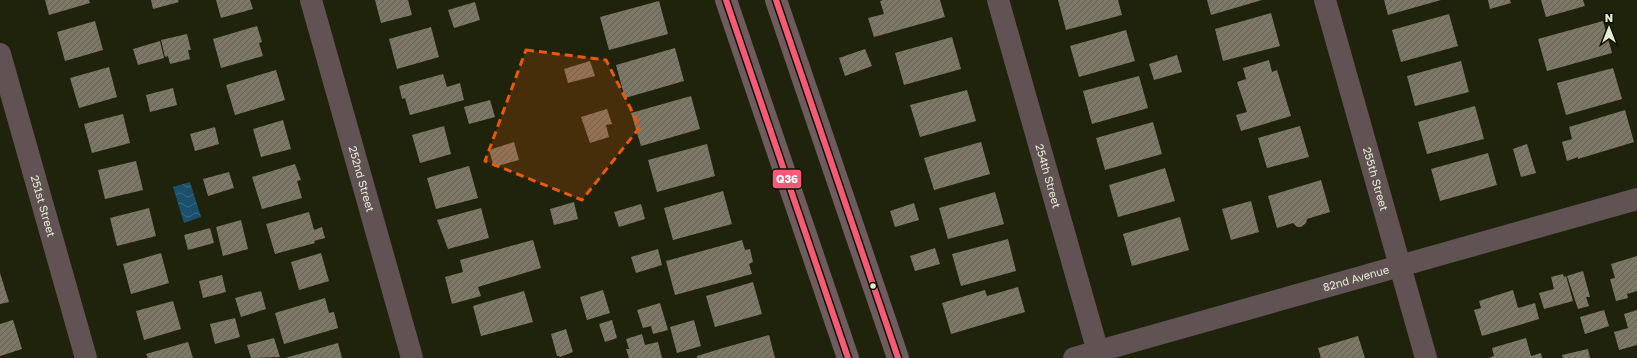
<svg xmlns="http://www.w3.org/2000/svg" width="1637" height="358" viewBox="0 0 1637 358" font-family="'Golos Text',sans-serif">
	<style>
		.water { fill: url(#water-waves) }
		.building { fill: url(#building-hatch) }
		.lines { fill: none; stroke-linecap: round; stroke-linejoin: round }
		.minor { stroke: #615354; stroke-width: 22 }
		.secondary { stroke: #6f5c5e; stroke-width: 22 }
		.bus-1-casing { stroke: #0f1304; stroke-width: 9 }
		.bus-1 { stroke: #f75a77; stroke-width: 6 }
		.marked { fill: #e8590c; fill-opacity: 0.2; stroke: #e8590c; stroke-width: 3; stroke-dasharray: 8 5; stroke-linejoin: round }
		.bus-dot { fill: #e6ecd5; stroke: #0f1304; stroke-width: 1.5 }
		.labels { text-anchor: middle; stroke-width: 4; stroke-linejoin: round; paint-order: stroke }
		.street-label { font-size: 11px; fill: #e6ecd5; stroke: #0f1304 }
		.line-badge { stroke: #0f1304; stroke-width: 1.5 }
		.badge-label { font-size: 11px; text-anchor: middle; font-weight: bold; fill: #fff }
	</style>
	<defs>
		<pattern id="water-waves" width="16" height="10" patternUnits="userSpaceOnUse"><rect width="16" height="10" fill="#1a506c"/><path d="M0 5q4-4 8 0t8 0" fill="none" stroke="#3b6980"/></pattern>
		<pattern id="building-hatch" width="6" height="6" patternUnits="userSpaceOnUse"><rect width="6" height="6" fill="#7d7767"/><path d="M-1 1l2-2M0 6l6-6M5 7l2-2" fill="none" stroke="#646155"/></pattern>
	</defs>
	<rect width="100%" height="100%" fill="#1f230c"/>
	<!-- water -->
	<path class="water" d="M190,182L201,217L184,223L173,187Z"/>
	<!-- building -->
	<path class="building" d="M45,0H89L90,3L49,15Z
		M151,0H178L179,2L153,9Z
		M216,0H250L253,9L221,18Z
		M375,0H408L412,15L381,23Z
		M883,0H940L945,17L874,37L868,18L884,14L880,1Z
		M1058,0H1118L1122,15L1066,30Z
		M1207,0H1262L1211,15Z
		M1384,0H1441L1388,15Z
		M1488,0H1510L1511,3L1490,9Z
		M1541,0H1583L1585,6L1546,17Z
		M659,1L668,34L609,50L600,17Z
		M475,2L480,20L454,28L448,10Z
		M1271,13L1280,46L1223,61L1215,29Z
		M1449,14L1458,46L1401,62L1392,30Z
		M95,21L103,50L65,61L57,32Z
		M1603,21L1612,53L1547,71L1538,39Z
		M257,26L262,42L259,43L263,56L221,68L213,39Z
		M431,27L439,57L397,69L389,39Z
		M1126,30L1135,61L1079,77L1070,46Z
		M187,34L191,50H188L190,59L170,64L168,56L165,57L161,40Z
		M952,37L961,69L904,85L895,53Z
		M160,41L164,58L138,65L133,49Z
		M675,48L684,81L625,98L616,65Z
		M865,49L872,66L845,76L839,58Z
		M1177,55L1182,72L1154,80L1149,64Z
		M1269,60L1272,72L1277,70L1291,116L1241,131L1236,115L1247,112L1237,82L1246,79L1243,68Z
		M590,61L595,76L568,83L564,69Z
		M1461,61L1469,92L1415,106L1407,76Z
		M109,67L117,97L79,108L70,78Z
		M1613,68L1622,99L1566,115L1557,83Z
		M276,70L285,100L235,115L226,85Z
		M443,74L447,87L460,83L464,100L410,115L405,98L402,99L399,86Z
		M1139,76L1148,108L1092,124L1083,91Z
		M173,88L177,105L150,112L146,95Z
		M967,90L976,121L920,137L910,105Z
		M691,96L700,129L641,146L631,113Z
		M490,100L495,117L469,124L464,107Z
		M1475,106L1484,139L1427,154L1418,122Z
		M607,109L612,124L606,125L609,137L590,143L581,117Z
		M1625,110L1634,142L1578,159V157L1567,161L1562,142L1572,139L1569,127Z
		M123,114L130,143L92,153L84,124Z
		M283,120L291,149L261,157L253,129Z
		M1153,122L1162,154L1105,170L1096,138Z
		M444,126L451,154L420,163L412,135Z
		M1300,126L1309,157L1267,168L1258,138Z
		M215,127L219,144L195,151L190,134Z
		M514,142L519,160L494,167L489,150Z
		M981,142L990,174L934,190L924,158Z
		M707,144L715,176L657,192L648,160Z
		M1527,144L1536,173L1521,177L1513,149Z
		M1488,153L1497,185L1440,201L1431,169Z
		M136,161L143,190L105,199L98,170Z
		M295,164L301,180L297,181L302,198L262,209L252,177Z
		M469,166L478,198L436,209L427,178Z
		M1165,168L1175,201L1118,217L1109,185Z
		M229,172L234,188L208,196L203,179Z
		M1321,180L1330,212L1307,219L1306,223L1301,227H1297L1293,223L1277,228L1268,196Z
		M723,191L732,224L673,240L664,208Z
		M995,192L1004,224L948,239L939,208Z
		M1251,201L1259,232L1231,240L1222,209Z
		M574,202L578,219L554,225L550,209Z
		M914,203L919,220L895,227L890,211Z
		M641,204L645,219L619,227L614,212Z
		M149,208L156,236L117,246L110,218Z
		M481,208L489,238L448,249L437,220Z
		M309,212L314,230L322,227L325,238L314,241L315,243L275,254L266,224Z
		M1180,217L1189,250L1132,266L1123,234Z
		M241,220L248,249L223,256L216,227Z
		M210,228L214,243L188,250L184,235Z
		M1008,239L1016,271L961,286L952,254Z
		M533,240L541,268L478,287L481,296L452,304L445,277L463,272L460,260Z
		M742,240L745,250L750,249L753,262L749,264L752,274L675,295L666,261Z
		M935,248L940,264L915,271L910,256Z
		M658,249L662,265L636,273L631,257Z
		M161,253L169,283L131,294L123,264Z
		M321,253L329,281L299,290L291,262Z
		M1637,256V291L1627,294L1628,298L1616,301L1610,279L1615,278L1611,264Z
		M1583,271L1590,297H1586L1589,306L1578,309L1567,276Z
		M0,273L9,302L0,304Z
		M1563,274L1564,277L1566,276L1573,301L1544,309L1539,293L1554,289L1551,277Z
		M222,275L226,292L203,298L199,281Z
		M753,282L762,314L715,327L706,296Z
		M1018,287L1025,312L951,334L942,303L985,290L987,296Z
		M603,290L610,313L587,320L580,297Z
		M1513,290L1518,308L1535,303L1539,319L1482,336L1474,310L1481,308L1479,301Z
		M261,291L266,309L241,317L235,298Z
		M524,291L533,322L481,336L473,306Z
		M325,298L329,313L334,312L338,328L284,344L275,313Z
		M173,301L181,329L144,340L136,311Z
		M660,303L668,330L653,334L651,326L643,328L637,310Z
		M1604,310L1609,326L1585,334L1580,317Z
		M1637,310V345L1619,350L1614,332L1628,328L1624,314Z
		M235,318L240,337L215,344L210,324Z
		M13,320L22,349L0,356V324Z
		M612,320L617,338L605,342L599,324Z
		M694,320L701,346L677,353L670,327Z
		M566,329L573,352L560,357L559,356H557L551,334Z
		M642,334L645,345L658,342L662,358H629L626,349H629L626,339Z
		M769,335L775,358H697V356L723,348Z
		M1358,336L1365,358H1321L1318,348Z
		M274,338L280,357L251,358L247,345Z
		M1526,338L1531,356L1541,353L1542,358H1488L1494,356L1492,348Z
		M188,342L193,358H148L146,354Z
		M338,343L342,358H285Z
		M1588,349L1590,358H1563L1562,355Z"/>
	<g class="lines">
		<!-- minor -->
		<g class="minor">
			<path id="s1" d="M311,0L412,358"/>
			<path id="s2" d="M998,0L1098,352"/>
			<path id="s3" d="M1325,0L1426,358"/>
			<path id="s4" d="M0,54L86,358"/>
			<path id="s5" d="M1074,358L1637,199"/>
		</g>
		<!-- secondary -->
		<path class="secondary" d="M726,0L848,358
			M776,0L898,358"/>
		<!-- bus-1 casing -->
		<g class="bus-1-casing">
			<path id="bus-1" d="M726,0L848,358
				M776,0L898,358"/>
		</g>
		<!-- bus-1 -->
		<use href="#bus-1" class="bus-1"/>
	</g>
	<!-- marked area -->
	<path class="marked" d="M526,50L606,60L640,127L582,200L485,161Z"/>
	<!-- markers -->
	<circle class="bus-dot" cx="873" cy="286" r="3.5"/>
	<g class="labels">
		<!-- street labels -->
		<g class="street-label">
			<text dy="4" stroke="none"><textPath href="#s2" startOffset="183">254th Street</textPath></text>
			<text dy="4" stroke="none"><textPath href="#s1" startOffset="186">252nd Street</textPath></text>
			<text dy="4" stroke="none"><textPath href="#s3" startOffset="186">255th Street</textPath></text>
			<text dy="4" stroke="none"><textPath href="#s4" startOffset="158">251st Street</textPath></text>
			<text dy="4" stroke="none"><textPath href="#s5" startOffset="293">82nd Avenue</textPath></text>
		</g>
	</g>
	<rect class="line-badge" x="772" y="169" width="30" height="20" rx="4" fill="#f75a77"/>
	<g class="badge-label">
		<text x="787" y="183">Q36</text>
	</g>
	<!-- north arrow -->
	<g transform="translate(1609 28)" stroke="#0f1304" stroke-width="3" paint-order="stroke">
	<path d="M0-3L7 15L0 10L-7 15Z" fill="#e6ecd5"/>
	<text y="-6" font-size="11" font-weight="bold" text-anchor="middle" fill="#e6ecd5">N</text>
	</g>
</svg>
